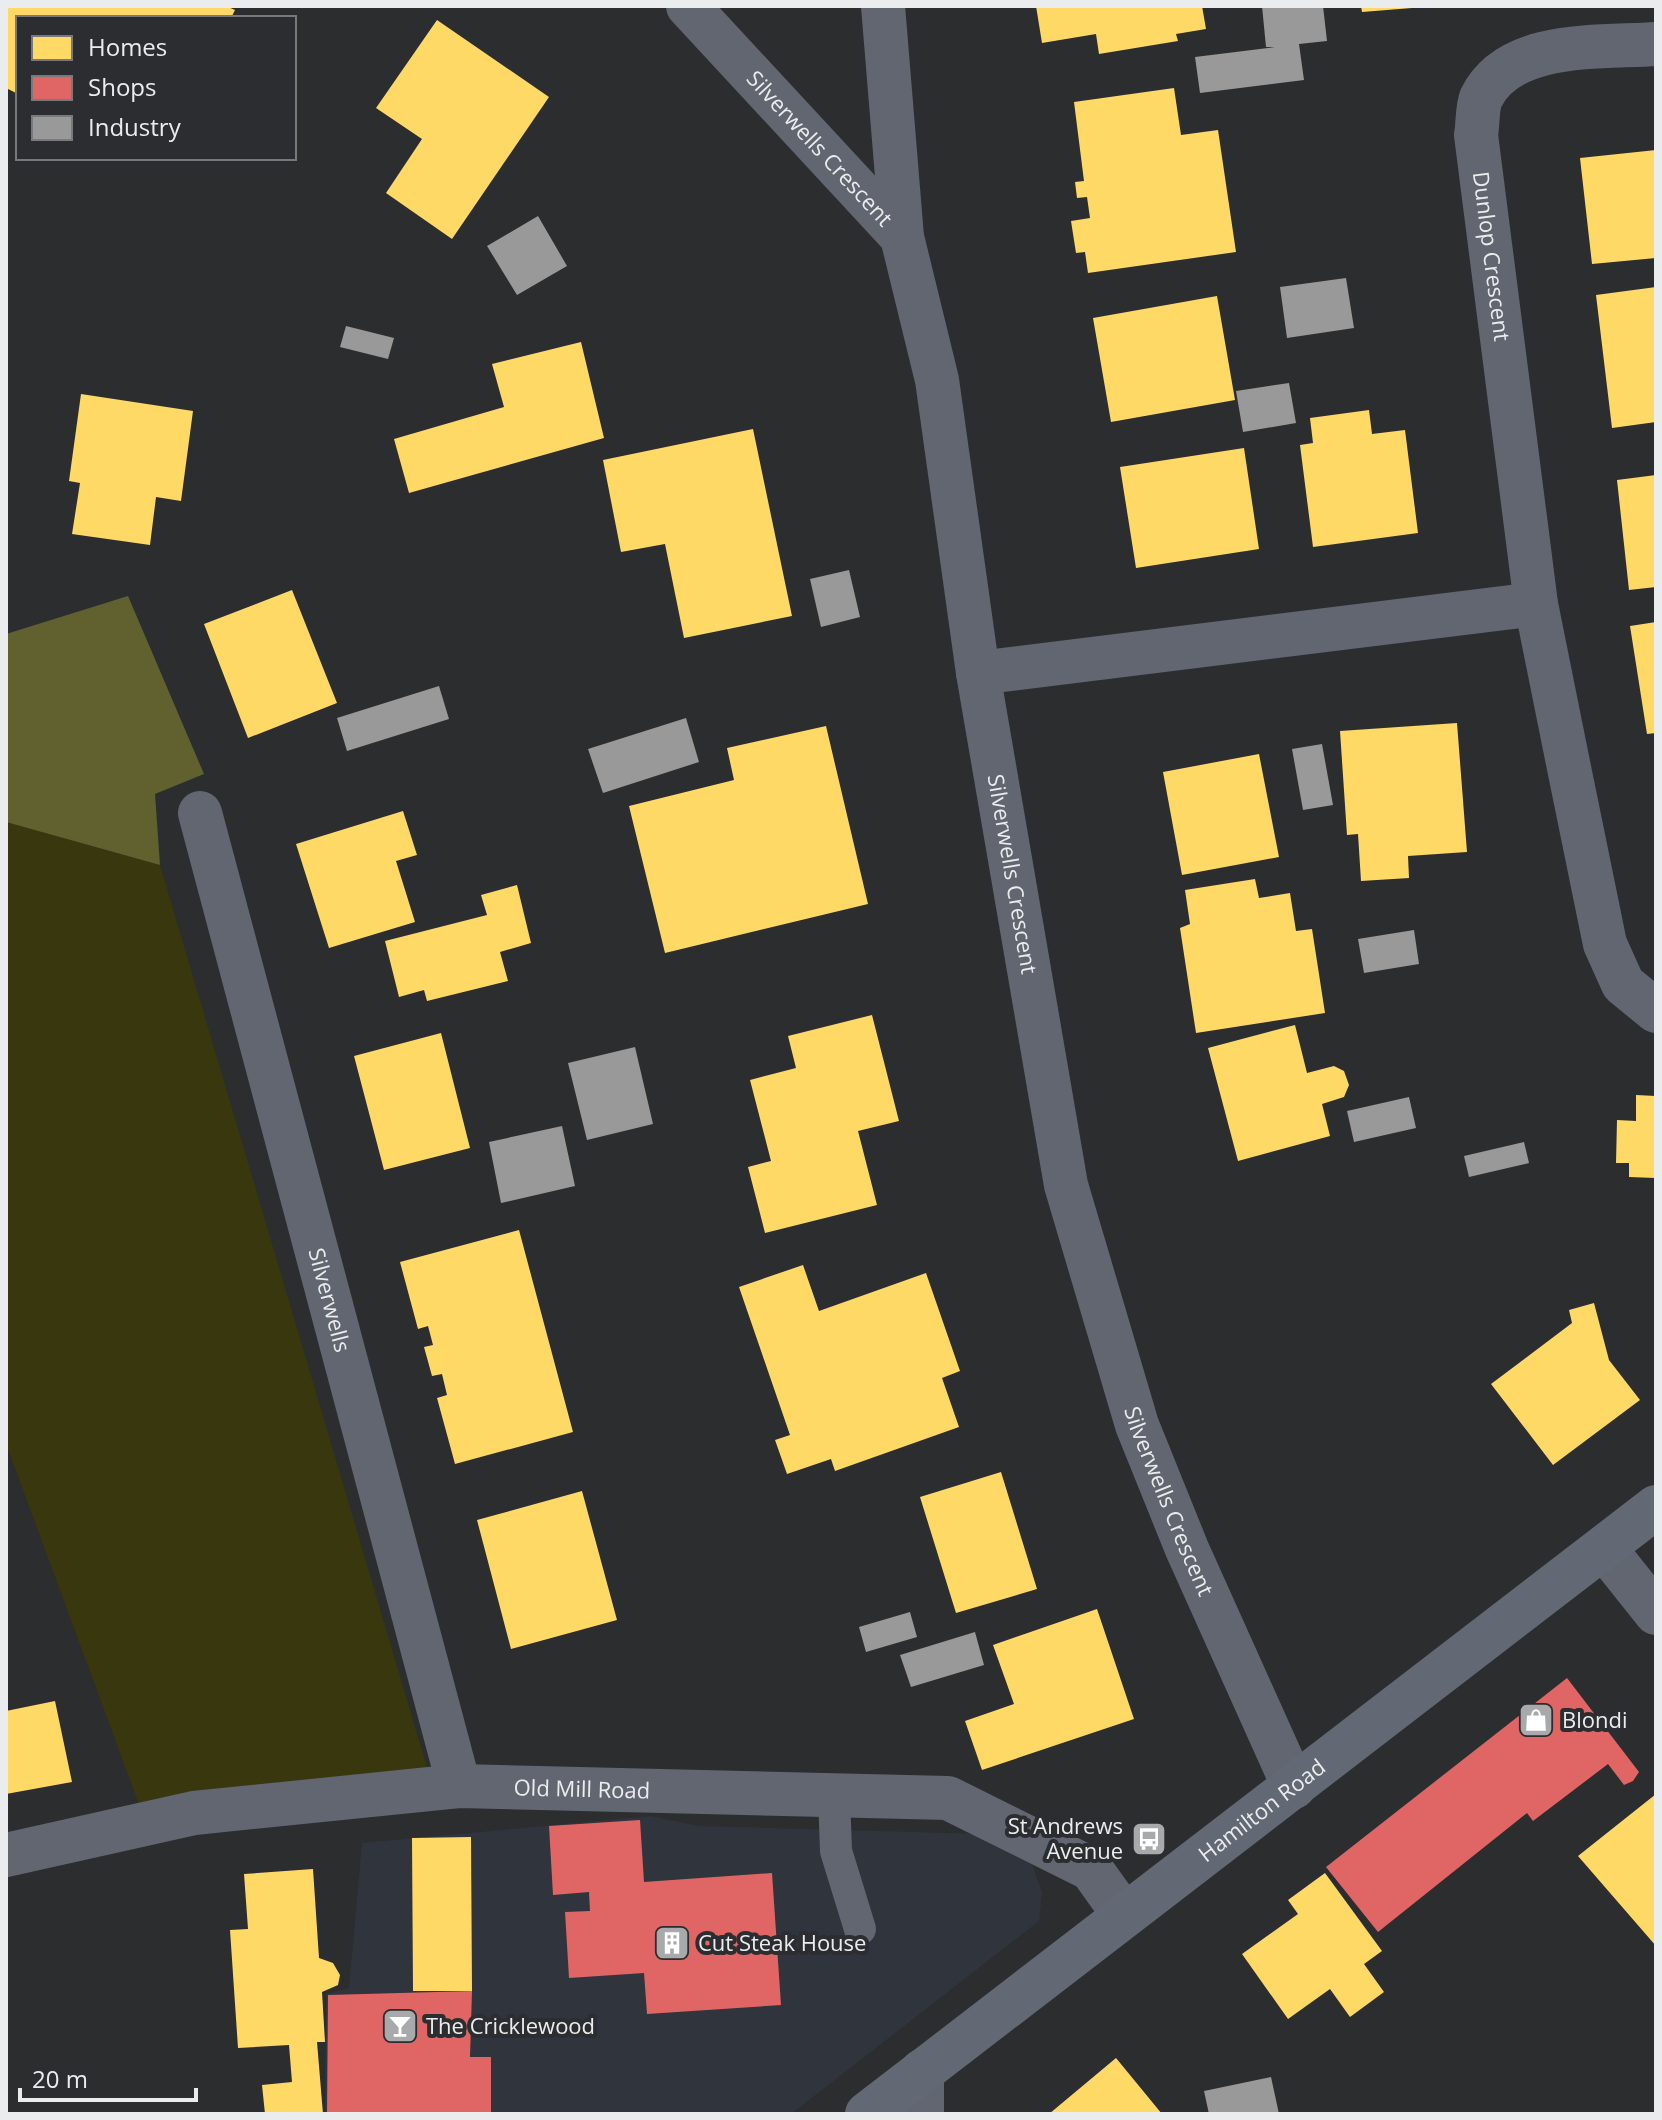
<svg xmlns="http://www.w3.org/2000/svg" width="1662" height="2120" viewBox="0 0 1662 2120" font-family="'Open Sans',sans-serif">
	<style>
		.built { fill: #30343c }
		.green { fill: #38370e }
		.forest { fill: #61602f }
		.homes { fill: #ffd966 }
		.shops { fill: #e06666 }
		.industry { fill: #999 }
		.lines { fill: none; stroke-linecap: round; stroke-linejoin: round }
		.lane { stroke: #616671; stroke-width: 32 }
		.street { stroke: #616671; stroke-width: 44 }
		.secondary { stroke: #636875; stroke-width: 44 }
		.labels { text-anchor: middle; stroke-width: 8; stroke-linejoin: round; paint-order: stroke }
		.street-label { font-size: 22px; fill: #ebecee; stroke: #2b2d30 }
		.poi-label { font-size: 22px; fill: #ebecee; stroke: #2b2d30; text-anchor: start }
	</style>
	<rect width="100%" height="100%" fill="#2c2d2f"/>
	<!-- built -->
	<path class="built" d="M651,1816L698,1826L985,1834L1028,1853L1042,1892L1039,1921L791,2114H325L326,1994L349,1988L362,1843Z"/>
	<!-- green -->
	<path class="green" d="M6,822L160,865L428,1771L140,1807L6,1444Z"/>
	<!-- forest -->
	<path class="forest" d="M128,596L204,774L155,794L160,865L6,822V634Z"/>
	<!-- homes -->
	<path class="homes" d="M6,6H226L235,10L231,18H18V94L6,88Z
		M1036,6H1202L1206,29L1176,34L1178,41L1099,54L1096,34L1042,43Z
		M1361,6H1412V8L1362,12Z
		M437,20L549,97L452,239L386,193L422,139L376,108Z
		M1174,88L1181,135L1218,130L1236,252L1088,273L1085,252L1076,253L1071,221L1090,218L1087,197L1077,198L1075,182L1084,181L1074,102Z
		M1656,150V258L1592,264L1580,158Z
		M1656,287V422L1612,428L1596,295Z
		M1217,296L1235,400L1111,422L1093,318Z
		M581,342L604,438L409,493L394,439L504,407L492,364Z
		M81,394L193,411L181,501L156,497L150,545L72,534L80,483L69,481Z
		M1369,410L1372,434L1405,430L1418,533L1313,547L1300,445L1313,443L1310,418Z
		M753,429L792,616L684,638L665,544L621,552L603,460Z
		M1244,448L1259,549L1136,568L1120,467Z
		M1656,475V587L1629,590L1617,480Z
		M292,590L337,703L248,738L204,624Z
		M1656,622V733L1647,734L1630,626Z
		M1457,723L1467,852L1408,856L1409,878L1361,881L1358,834L1347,835L1340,731Z
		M826,726L868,904L665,953L629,806L734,780L727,748Z
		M1259,754L1279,857L1182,875L1163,772Z
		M403,811L417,855L396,861L415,922L329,948L296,844Z
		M1255,879L1259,898L1290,893L1296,931L1312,929L1325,1013L1196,1033L1180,928L1190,924L1185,890Z
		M517,885L531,943L500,952L508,981L427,1001L424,990L399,997L385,941L487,915L481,895Z
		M872,1015L899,1121L858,1131L877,1205L765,1233L748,1167L771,1161L750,1080L796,1068L788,1036Z
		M1295,1025L1307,1073L1334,1066L1344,1071L1349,1085L1344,1097L1322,1104L1330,1136L1238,1161L1208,1048Z
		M441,1033L470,1148L384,1170L354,1056Z
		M1636,1095L1656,1096V1178L1629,1177V1163H1616L1617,1120L1636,1121Z
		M519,1230L573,1432L455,1464L437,1398L447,1395L442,1374L432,1376L424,1347L433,1345L428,1326L418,1329L400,1262Z
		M803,1265L819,1311L926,1273L960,1371L942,1378L959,1427L835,1471L831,1459L787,1474L775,1440L790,1435L739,1287Z
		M1594,1303L1609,1360L1640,1400L1553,1465L1491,1384L1572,1323L1569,1310Z
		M1001,1472L1037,1589L956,1613L920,1497Z
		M582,1491L617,1620L511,1649L477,1520Z
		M1097,1609L1134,1719L982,1770L965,1721L1014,1704L993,1645Z
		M55,1701L72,1782L6,1794V1711Z
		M1656,1794V1946L1578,1856Z
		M471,1837L472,1991H413L412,1838Z
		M313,1869L319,1958L333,1963L340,1975L338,1985L322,1992L325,2042H317L323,2114H265L262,2085L292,2082L289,2045L238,2048L230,1930L248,1929L244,1874Z
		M1325,1873L1382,1951L1364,1964L1384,1992L1350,2017L1330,1989L1288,2019L1242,1954L1298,1914L1288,1900Z
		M1116,2058L1162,2114H1049Z"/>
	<!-- shops -->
	<path class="shops" d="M1567,1678L1639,1772L1633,1781L1624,1785L1608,1764L1533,1821L1527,1813L1378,1932L1326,1867Z
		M640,1820L644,1882L772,1873L781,2005L647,2014L644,1973L569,1978L565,1912L590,1911L589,1892L553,1895L549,1826Z
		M472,1991L470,2057H491V2114H327L328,1995Z"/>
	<!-- industry -->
	<path class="industry" d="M1262,6H1323L1327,41L1299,44L1304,80L1200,93L1195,57L1275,47H1266Z
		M538,216L567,266L517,295L487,246Z
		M1346,278L1354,328L1287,338L1280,287Z
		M346,326L394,338L388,359L340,347Z
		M1289,383L1296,423L1243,432L1236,391Z
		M849,570L860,617L821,627L810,579Z
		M439,686L449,719L347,751L337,718Z
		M686,718L699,762L603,793L588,749Z
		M1322,744L1333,805L1303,810L1292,749Z
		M1414,930L1419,964L1364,973L1358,939Z
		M635,1047L653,1124L587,1140L568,1063Z
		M1409,1097L1416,1128L1354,1142L1347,1111Z
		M562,1126L575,1186L501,1203L489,1142Z
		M1524,1142L1529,1163L1469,1177L1464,1156Z
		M910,1612L917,1637L866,1652L859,1627Z
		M975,1632L984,1665L911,1687L900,1655Z
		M1271,2077L1279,2114H1209L1204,2091Z"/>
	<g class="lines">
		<!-- lane -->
		<path class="lane" d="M834,1796L836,1851L860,1929"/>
		<!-- street -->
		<g class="street">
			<path id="s1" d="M688,6L902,237L937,380L978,673L1066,1185L1137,1425L1187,1549L1294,1787"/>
			<path d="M883,6L902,237"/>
			<path id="s2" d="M1656,44C1602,48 1510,39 1481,98C1477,108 1478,124 1476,135L1536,604L1567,758L1605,944L1623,984L1656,1011"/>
			<path d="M978,673L1536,604"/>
			<path id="s3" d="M200,813L459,1786"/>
			<path d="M1605,1549L1656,1613"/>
			<path id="s4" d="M6,1855L194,1813L459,1786L948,1798L1091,1869L1124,1915"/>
			<path d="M922,2071V2114"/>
		</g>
		<!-- secondary -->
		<path class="secondary" id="s5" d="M867,2114L1656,1507"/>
	</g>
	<!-- icons -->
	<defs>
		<g id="shop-square" transform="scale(1.8)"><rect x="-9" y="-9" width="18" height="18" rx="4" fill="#a8a9ab" stroke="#2b2d30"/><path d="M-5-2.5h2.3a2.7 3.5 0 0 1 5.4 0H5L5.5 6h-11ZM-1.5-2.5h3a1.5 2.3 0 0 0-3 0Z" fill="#fff"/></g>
		<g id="bus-square" transform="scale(1.8)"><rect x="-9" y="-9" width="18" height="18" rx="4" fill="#a8a9ab" stroke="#2b2d30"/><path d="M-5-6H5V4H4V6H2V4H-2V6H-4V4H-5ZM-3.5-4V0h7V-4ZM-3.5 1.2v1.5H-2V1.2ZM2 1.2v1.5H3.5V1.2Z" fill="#fff"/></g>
		<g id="building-square" transform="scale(1.8)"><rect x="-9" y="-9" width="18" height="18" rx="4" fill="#a8a9ab" stroke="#2b2d30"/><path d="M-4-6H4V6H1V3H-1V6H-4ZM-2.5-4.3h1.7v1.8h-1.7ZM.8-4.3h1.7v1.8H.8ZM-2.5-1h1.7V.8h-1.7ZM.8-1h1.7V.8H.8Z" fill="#fff"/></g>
		<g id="bar-square" transform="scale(1.8)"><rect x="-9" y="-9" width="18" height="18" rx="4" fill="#a8a9ab" stroke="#2b2d30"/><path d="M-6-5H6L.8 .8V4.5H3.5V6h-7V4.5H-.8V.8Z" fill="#fff"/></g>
	</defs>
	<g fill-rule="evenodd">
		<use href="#shop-square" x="1536" y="1720"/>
		<use href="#bus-square" x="1149" y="1839"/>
		<use href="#building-square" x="672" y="1943"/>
		<use href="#bar-square" x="400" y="2026"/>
	</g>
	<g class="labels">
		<!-- street labels -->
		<g class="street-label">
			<text dy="8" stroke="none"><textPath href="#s1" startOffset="194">Silverwells Crescent</textPath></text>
			<text dy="8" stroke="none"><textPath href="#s2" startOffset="352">Dunlop Crescent</textPath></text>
			<text dy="8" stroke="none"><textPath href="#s1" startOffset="962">Silverwells Crescent</textPath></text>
			<text dy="8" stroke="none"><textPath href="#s3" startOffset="504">Silverwells</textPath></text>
			<text dy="8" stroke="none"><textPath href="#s1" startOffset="1610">Silverwells Crescent</textPath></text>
			<text dy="8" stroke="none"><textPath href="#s4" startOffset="582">Old Mill Road</textPath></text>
			<text dy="8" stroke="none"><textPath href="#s5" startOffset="498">Hamilton Road</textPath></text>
		</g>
		<!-- poi labels -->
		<g class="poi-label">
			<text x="1562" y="1728">Blondi</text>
			<text x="1123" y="1834" text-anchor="end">St Andrews<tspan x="1123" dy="25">Avenue</tspan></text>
			<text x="698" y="1951">Cut Steak House</text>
			<text x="426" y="2034">The Cricklewood</text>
		</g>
	</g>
	<!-- border -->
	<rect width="1662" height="2120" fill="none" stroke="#ebecee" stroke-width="16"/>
	<!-- legend -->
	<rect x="16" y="16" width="280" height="144" fill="#2b2d30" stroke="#78797c" stroke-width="2"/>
	<rect x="32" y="36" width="40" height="24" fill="#ffd966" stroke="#78797c" stroke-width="2"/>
	<text x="88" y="56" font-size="24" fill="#ebecee">Homes</text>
	<rect x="32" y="76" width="40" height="24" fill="#e06666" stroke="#78797c" stroke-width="2"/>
	<text x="88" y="96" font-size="24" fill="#ebecee">Shops</text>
	<rect x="32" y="116" width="40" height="24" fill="#999999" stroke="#78797c" stroke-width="2"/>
	<text x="88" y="136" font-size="24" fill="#ebecee">Industry</text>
	<!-- scale -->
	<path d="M20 2088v12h176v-12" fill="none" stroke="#ebecee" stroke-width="4"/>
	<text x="32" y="2088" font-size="24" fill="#ebecee" stroke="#2b2d30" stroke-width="6" paint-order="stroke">20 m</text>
</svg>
